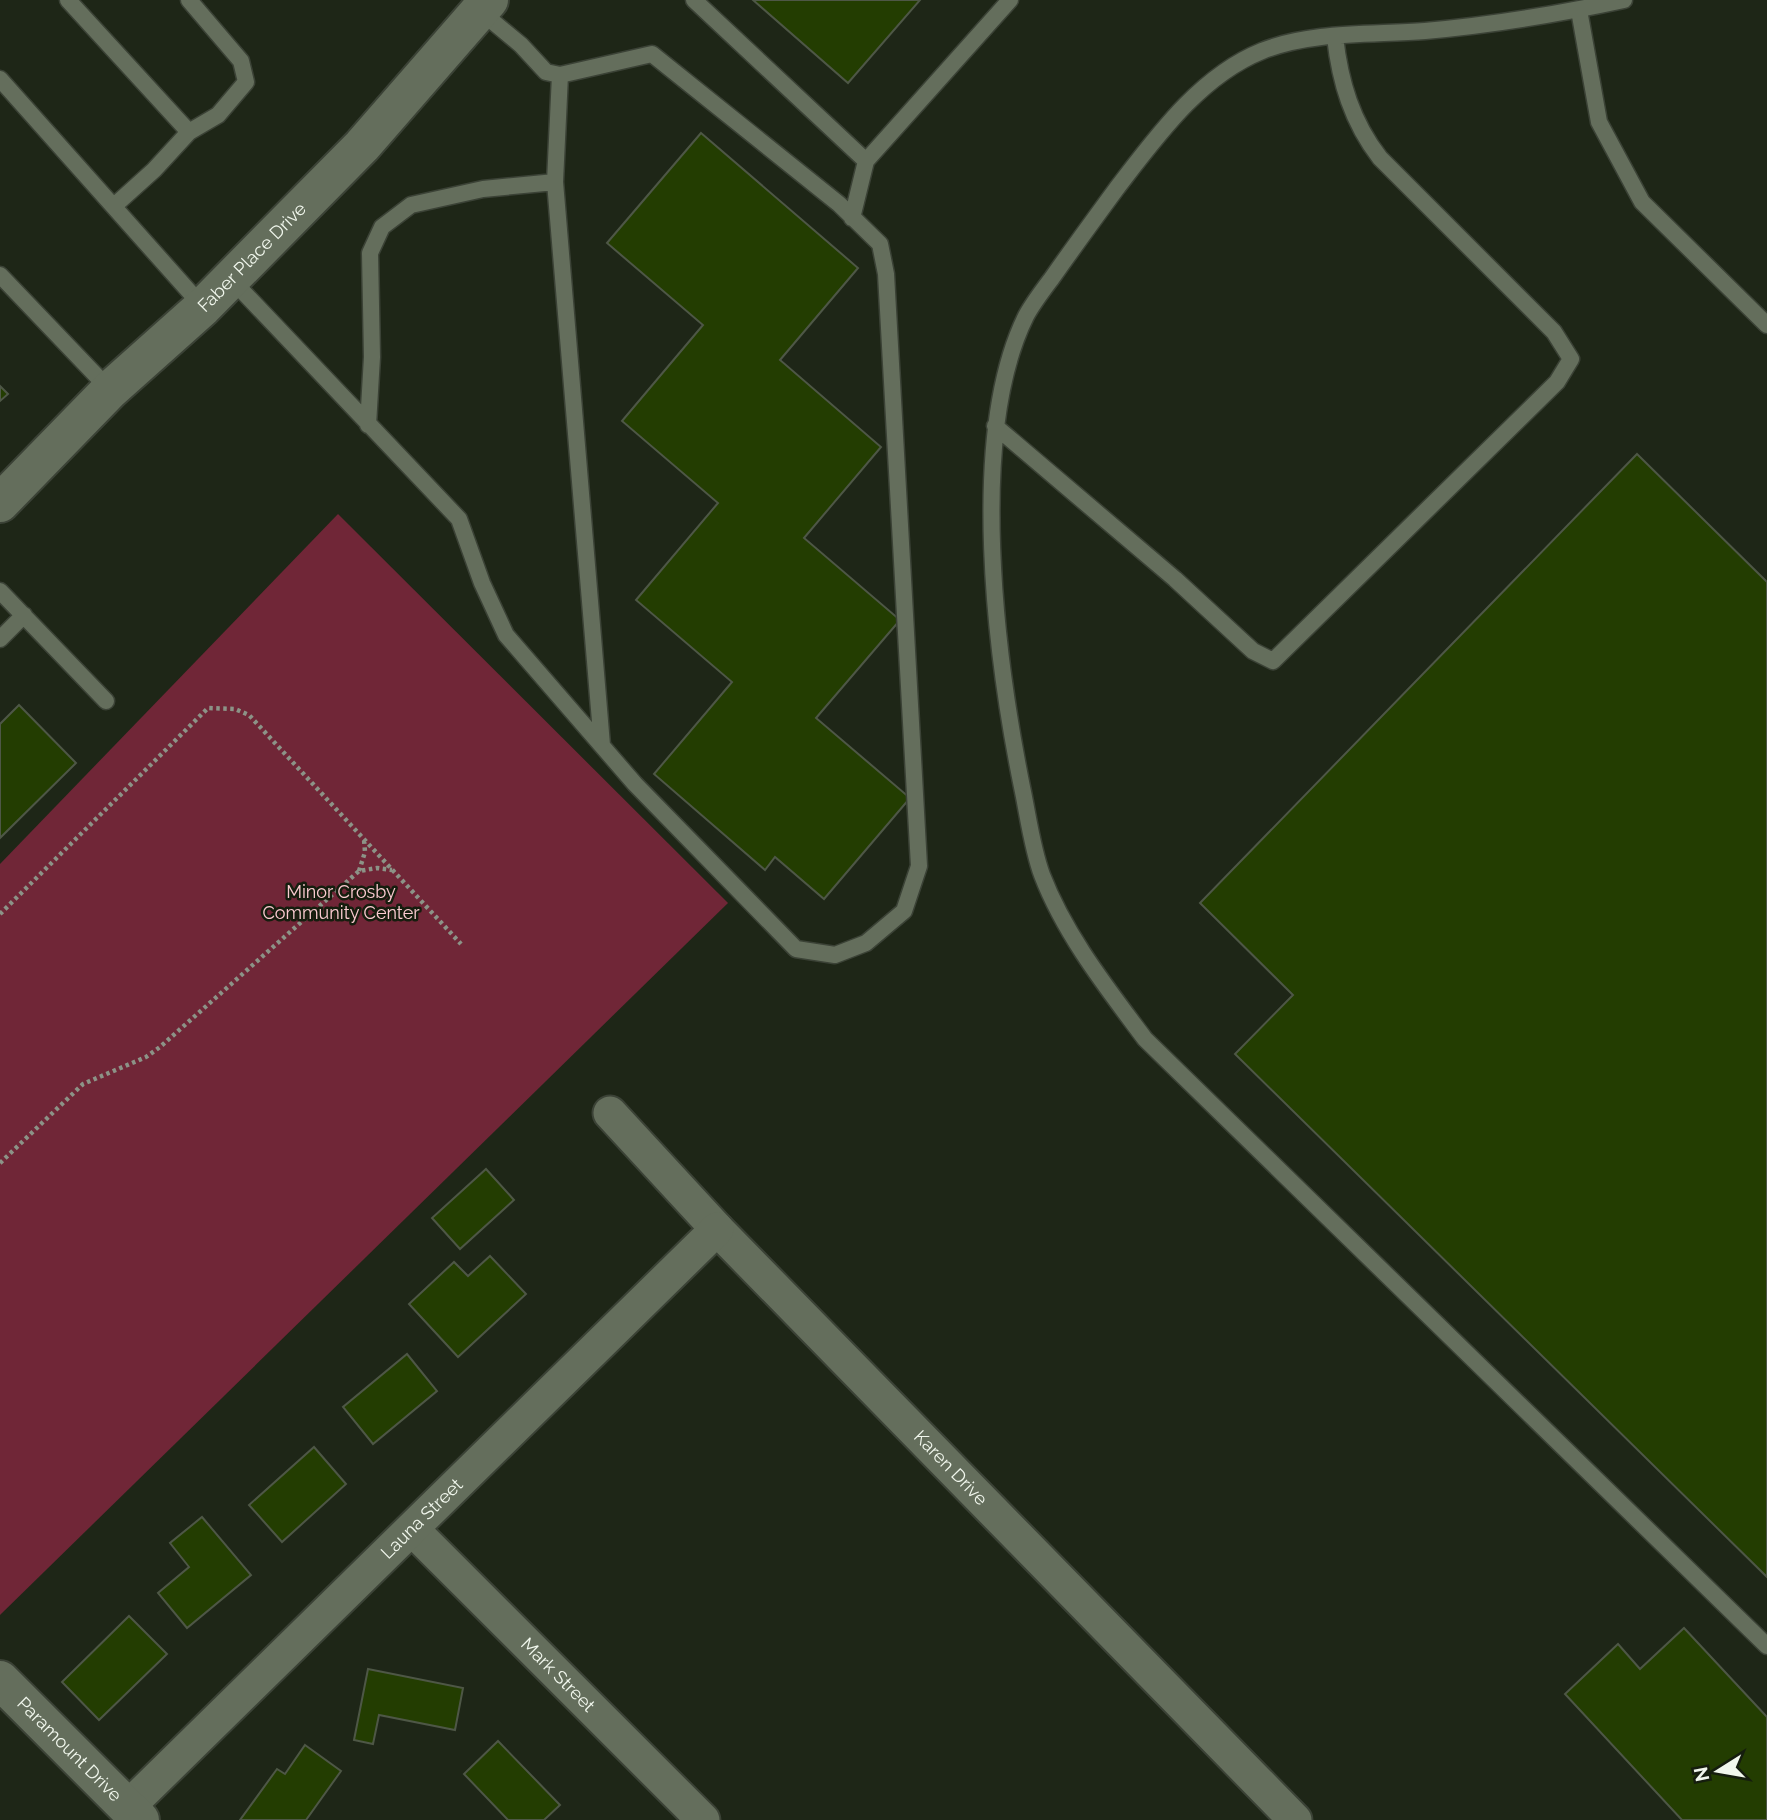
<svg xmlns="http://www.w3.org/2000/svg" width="1767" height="1820" viewBox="0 0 1767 1820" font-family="Raleway,sans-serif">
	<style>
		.green { fill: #702637 }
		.building { fill: #233d01; stroke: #4e5746; stroke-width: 2 }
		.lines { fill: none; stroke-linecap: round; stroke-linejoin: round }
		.service-casing { stroke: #3b4236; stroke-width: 19 }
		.minor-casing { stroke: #3b4236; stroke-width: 37 }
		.tertiary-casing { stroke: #3b4236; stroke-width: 42 }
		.path { stroke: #8c9387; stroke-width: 4.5; stroke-dasharray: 3.5 3.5; stroke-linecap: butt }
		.service { stroke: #646e5c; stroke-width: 16 }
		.minor { stroke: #646e5c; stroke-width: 33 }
		.tertiary { stroke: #646e5c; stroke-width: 38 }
		.labels { text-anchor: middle; stroke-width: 5; stroke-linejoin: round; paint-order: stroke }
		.street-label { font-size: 18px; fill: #f1f7ed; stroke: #151d0e }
		.park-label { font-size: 18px; fill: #fccbd1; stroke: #151d0e }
	</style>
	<rect width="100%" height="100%" fill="#1e2617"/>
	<!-- green -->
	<path class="green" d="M338,514L728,903L0,1615V864Z"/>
	<!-- building -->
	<path class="building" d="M753,0H920L848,83Z
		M701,133L858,268L780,360L881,447L804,538L900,620L816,718L910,798L824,899L775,857L765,870L654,774L732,682L636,600L718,503L622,421L703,325L607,243Z
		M0,386L8,394L0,401Z
		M1637,454L1767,582V1577L1235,1054L1293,995L1200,903Z
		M19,705L76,763L0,838V724Z
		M486,1169L514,1200L460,1249L432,1218Z
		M490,1256L526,1294L458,1357L409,1304L454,1262L468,1276Z
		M407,1354L437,1391L373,1444L343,1407Z
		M314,1447L346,1484L282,1542L249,1505Z
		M202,1517L251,1575L187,1628L158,1593L189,1567L170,1543Z
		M129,1616L167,1654L99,1720L62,1682Z
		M1684,1628L1767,1717V1820H1682L1565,1694L1618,1644L1640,1669Z
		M368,1669L463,1688L455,1730L379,1715L373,1744L354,1740Z
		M498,1741L560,1805L544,1820H508L464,1774Z
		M305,1745L341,1771L306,1820H240L277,1769L285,1774Z"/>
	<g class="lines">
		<!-- service casing -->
		<g class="service-casing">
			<path id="service" d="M68,0L189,132
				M694,0L866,161
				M1624,0C1559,14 1492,25 1425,31C1373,35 1311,31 1262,51C1200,76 1157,136 1117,188C1095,218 1073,248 1052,278C1043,290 1033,303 1026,316C967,435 996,659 1022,787C1028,815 1032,848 1042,875C1065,935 1107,988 1145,1039L1767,1646
				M1579,10L1599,122L1642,202L1767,325
				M0,79L203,307
				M555,182L602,745
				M114,206L154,170L189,132L218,115L246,82L241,61L189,0
				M852,218L866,161L1010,0
				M0,275L110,390
				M231,279L459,519L482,583L506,635L635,784L796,949L835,955L866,943L904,911L919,866L886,274L880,244L839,204L652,54L560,75L546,72L521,45L479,10
				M368,425L372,357L370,253L382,227L411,205L483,189L555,182L560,75
				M995,426L1175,579L1253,651L1273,661L1557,382L1571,359L1554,332L1380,158C1352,122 1340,82 1335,37
				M0,591L106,701
				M0,639L24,615"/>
		</g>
		<!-- minor casing -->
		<g class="minor-casing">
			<g id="minor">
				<path id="s1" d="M610,1113L717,1229L1295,1820"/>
				<path id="s2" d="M413,1530L703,1820"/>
				<path id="s3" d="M127,1808L717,1229"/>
			</g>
		</g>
		<!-- tertiary casing -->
		<g class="tertiary-casing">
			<g id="tertiary">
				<path id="s4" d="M0,503L110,390L203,307L362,146L489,0"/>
				<path id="s5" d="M0,1680L140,1820"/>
			</g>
		</g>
		<!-- path -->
		<path class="path" d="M359,871L365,852L364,839
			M0,914L208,708L235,709L249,715L461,944
			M0,1163L83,1084L146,1057L160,1047L359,871L377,868L392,870"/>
		<!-- service -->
		<use href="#service" class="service"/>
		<!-- minor -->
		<use href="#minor" class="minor"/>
		<!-- tertiary -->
		<use href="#tertiary" class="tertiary"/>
	</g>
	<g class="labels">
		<!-- street labels -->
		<g class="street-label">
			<text dy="6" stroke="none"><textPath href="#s4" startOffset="352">Faber Place Drive</textPath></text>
			<text dy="6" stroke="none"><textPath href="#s1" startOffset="492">Karen Drive</textPath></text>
			<text dy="6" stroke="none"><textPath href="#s3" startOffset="413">Launa Street</textPath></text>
			<text dy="6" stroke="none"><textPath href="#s2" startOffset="205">Mark Street</textPath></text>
			<text dy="6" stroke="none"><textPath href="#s5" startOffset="98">Paramount Drive</textPath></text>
		</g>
		<!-- park labels -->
		<g class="park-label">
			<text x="341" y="898">Minor Crosby<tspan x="341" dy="21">Community Center</tspan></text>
		</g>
	</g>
	<!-- north arrow -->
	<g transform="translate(1718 1771) rotate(259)" stroke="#151d0e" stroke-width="5" paint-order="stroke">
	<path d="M0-5L12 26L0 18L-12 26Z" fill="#f1f7ed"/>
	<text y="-10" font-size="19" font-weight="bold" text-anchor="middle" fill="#f1f7ed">N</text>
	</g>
</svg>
